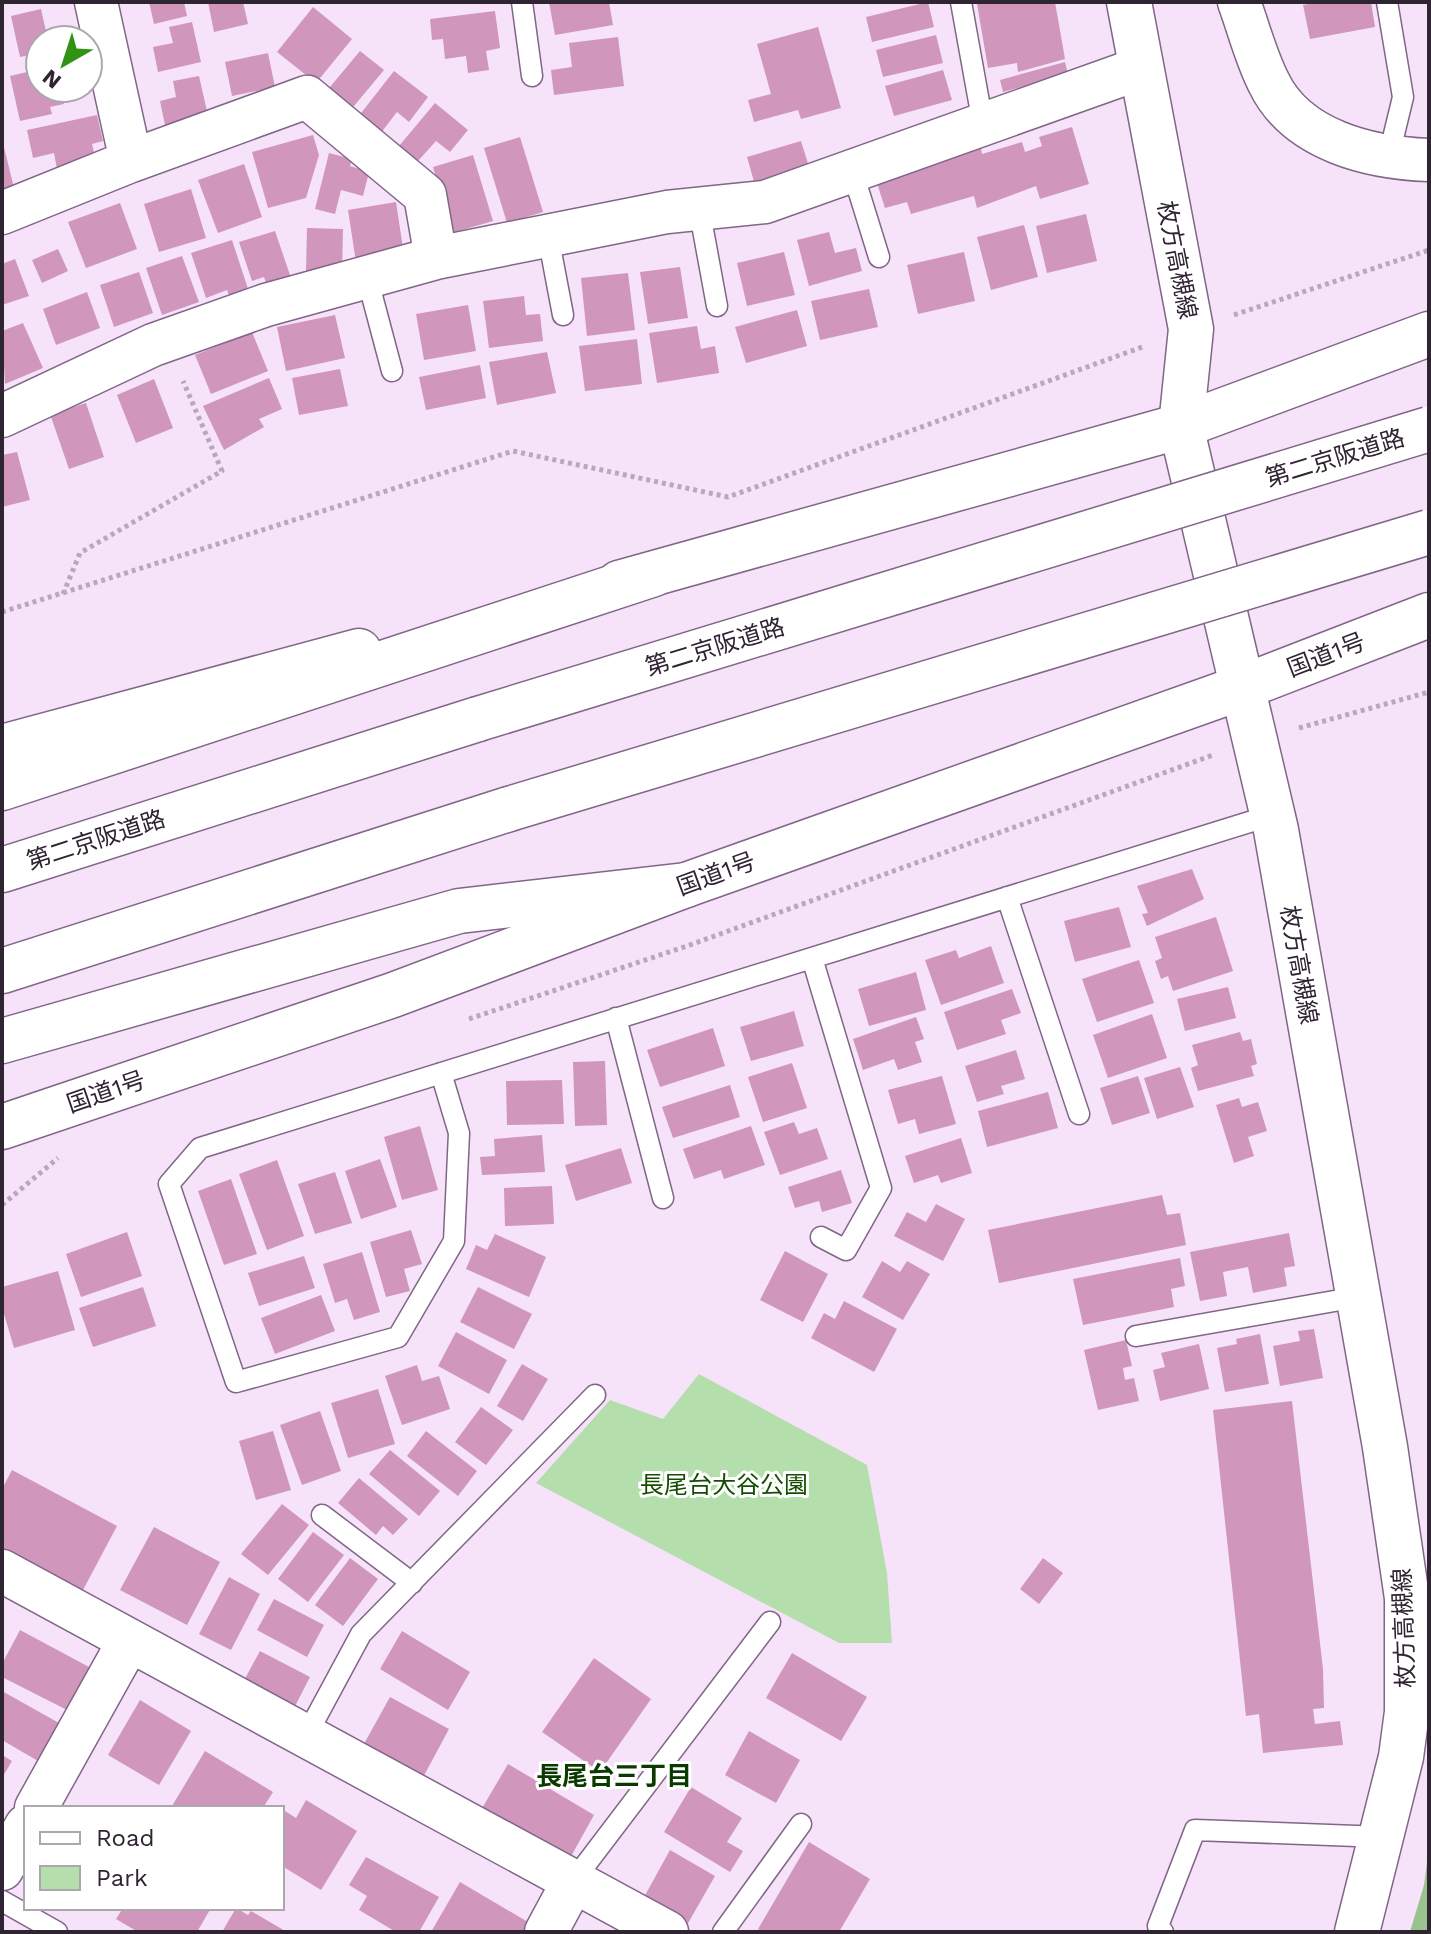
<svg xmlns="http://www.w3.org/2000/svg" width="1431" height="1934" viewBox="0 0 1431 1934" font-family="'Work Sans','Noto Sans JP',sans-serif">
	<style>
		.green { fill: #b4deab }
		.forest { fill: #98c38e }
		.building { fill: #d096bc }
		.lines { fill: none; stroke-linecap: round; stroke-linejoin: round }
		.service-casing { stroke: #816687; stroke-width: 23 }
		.minor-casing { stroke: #816687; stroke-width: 45 }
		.primary-casing { stroke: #816687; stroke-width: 47 }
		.trunk-casing { stroke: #816687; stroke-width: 47 }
		.motorway-casing { stroke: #816687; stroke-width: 47 }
		.path { stroke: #b9a8bd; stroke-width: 5; stroke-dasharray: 4 4; stroke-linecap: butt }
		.service { stroke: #fff; stroke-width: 20 }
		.minor { stroke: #fff; stroke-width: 42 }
		.primary { stroke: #fff; stroke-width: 44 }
		.trunk { stroke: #fff; stroke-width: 44 }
		.motorway { stroke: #fff; stroke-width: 44 }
		.motorway-bridge-casing { stroke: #816687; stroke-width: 47; stroke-linecap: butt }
		.motorway-bridge { stroke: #fff; stroke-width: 44 }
		.labels { text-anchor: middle; stroke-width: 6; stroke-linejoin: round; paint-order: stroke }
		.street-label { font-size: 24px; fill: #2f2432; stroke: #fff }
		.park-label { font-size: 24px; fill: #154d03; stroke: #fff }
		.neighbourhood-label { font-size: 26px; font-weight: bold; fill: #0a3a00; stroke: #fff }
	</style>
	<rect width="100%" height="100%" fill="#f6e3fa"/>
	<!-- green -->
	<path class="green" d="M699,1374L867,1465L887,1573L892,1643H839L536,1483L610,1400L663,1419Z"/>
	<!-- forest -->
	<path class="forest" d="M1429,1847V1932H1410L1424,1885Z"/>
	<!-- building -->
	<path class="building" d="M149,2H184L187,16L154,24Z
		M208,2H243L248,24L214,32Z
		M549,2H609L613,25L555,35Z
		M928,2L934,27L872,42L866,17Z
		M987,2H1055L1065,59L1018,72L1017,63L988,68L977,4Z
		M1318,2H1371L1375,27L1310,39L1303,5Z
		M313,7L352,39L316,83L277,52Z
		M41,9L48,40H40V53L20,57L11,16Z
		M495,11L500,48L486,51L489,70L468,73L466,56L445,59L443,39L432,40L430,19Z
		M192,22L201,62L158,72L153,47L173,43L169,27Z
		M818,27L841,108L801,119L798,110L754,122L748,100L771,94L757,44Z
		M936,35L943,63L883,77L876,50Z
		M618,37L624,86L554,95L551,70L572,67L569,43Z
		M360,51L384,70L349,112L325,93Z
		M268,53L275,87L232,96L225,62Z
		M1065,62L1068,74L1003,92L1000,80Z
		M40,69V88H60L64,104L50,107L52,114L20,121L10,76Z
		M943,70L952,100L894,116L885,86Z
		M394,71L428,97L409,122L397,112L380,134L358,117Z
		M199,76L209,120L166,130L160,101L176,97L173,81Z
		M435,103L468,130L450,152L436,141L418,161L399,146Z
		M97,115L103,141L92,144L96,161L57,169L54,153L33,158L27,130Z
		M1072,127L1089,184L1040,199L1036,186L977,208L974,196L911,214L907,202L885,208L876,180L981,148L982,154L1022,142L1025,152L1042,146L1039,137Z
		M313,135L319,155L306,198L268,208L252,152Z
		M520,137L543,212L507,223L484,148Z
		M2,139L14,188L2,191Z
		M801,141L810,170L755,185L747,157Z
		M329,153L352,159L350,166L369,172L363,196L341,190L335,214L315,209Z
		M473,155L493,221L452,233L433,167Z
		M244,164L262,217L218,233L198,180Z
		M191,189L206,238L159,252L144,204Z
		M396,202L404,255L356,262L348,210Z
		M120,203L137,249L86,268L68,222Z
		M1086,214L1097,261L1047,273L1036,226Z
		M1024,225L1038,277L991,290L977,237Z
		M307,228L343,229L342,272L306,271Z
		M275,231L292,281L268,289L264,277L252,281L239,242Z
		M829,232L835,253L856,248L862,271L809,286L797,240Z
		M232,240L250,295L231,301L227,290L206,298L191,253Z
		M58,249L68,271L42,283L32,260Z
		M784,252L795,295L747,306L737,263Z
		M964,252L975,301L918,314L907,265Z
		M182,256L199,302L162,315L146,268Z
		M15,259L29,296L2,305V264Z
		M680,267L688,318L648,324L640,272Z
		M139,272L153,313L114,327L100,285Z
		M628,273L635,330L587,336L581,278Z
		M869,289L878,327L820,340L811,301Z
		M87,292L100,328L56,345L43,309Z
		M524,296L526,315L540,314L543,341L489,348L483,301Z
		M468,305L476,351L424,360L416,314Z
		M797,310L807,346L746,363L735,327Z
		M335,315L345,358L286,371L277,327Z
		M23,323L43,368L5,384L2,331Z
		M697,326L701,349L715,346L719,373L657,383L649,333Z
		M252,332L268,371L211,394L195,355Z
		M637,339L642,384L585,391L579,346Z
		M547,352L556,393L497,405L489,362Z
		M480,365L486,398L426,410L419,377Z
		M340,369L348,406L299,415L292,378Z
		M269,378L282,409L259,419L264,427L224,450L203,406Z
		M154,379L173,428L136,443L117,395Z
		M86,403L104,457L69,469L50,414Z
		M17,452L30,500L2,507V455Z
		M1192,869L1204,899L1147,926L1142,914L1148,913L1137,886Z
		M1119,907L1131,947L1075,962L1064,921Z
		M1216,917L1233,971L1173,991L1168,976L1161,979L1155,961L1162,958L1155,937Z
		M991,946L1004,983L941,1005L925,960L956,950L959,958Z
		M1139,960L1154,1003L1097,1022L1082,979Z
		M916,972L926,1010L869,1026L858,989Z
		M1228,987L1236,1018L1185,1031L1177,999Z
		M1012,989L1021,1013L1001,1020L1006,1034L957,1050L944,1012Z
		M794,1011L804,1046L751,1061L740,1027Z
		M1152,1014L1167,1058L1108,1078L1093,1035Z
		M916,1017L924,1039L915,1042L922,1062L898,1070L894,1059L863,1070L853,1039Z
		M713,1028L725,1066L660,1087L647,1050Z
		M1240,1032L1243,1041L1251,1039L1257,1064L1251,1066L1254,1076L1198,1091L1191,1068L1198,1065L1192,1045Z
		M1016,1050L1025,1079L1001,1086L1004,1094L977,1102L965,1066Z
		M605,1061L607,1125L575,1126L573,1062Z
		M792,1063L807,1108L763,1122L748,1077Z
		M1180,1067L1194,1107L1157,1119L1144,1078Z
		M942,1076L956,1124L919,1134L915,1119L898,1124L888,1090Z
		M1138,1076L1150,1113L1112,1125L1100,1088Z
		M562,1080L564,1124L507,1125L506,1081Z
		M730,1085L740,1117L673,1138L662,1107Z
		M1048,1092L1058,1128L987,1147L978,1111Z
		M1239,1098L1242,1107L1258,1102L1267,1131L1248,1137L1254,1156L1234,1163L1216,1105Z
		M794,1122L799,1134L817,1128L828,1159L780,1175L764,1132Z
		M420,1126L438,1190L402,1200L384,1137Z
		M751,1126L765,1165L724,1179L721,1170L694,1179L683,1149Z
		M542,1135L545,1172L482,1175L480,1157L495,1156L494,1139Z
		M961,1138L972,1173L941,1183L938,1175L914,1183L905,1156Z
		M621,1148L632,1183L576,1201L565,1165Z
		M380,1159L397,1207L361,1219L345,1171Z
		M277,1160L304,1236L267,1250L239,1174Z
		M841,1170L852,1203L822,1212L819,1201L795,1208L788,1187Z
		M335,1172L352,1223L315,1234L298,1184Z
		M231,1179L257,1254L224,1265L198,1191Z
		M552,1186L554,1224L505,1226L504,1188Z
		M1162,1195L1167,1215L1180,1213L1186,1245L999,1283L988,1230Z
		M936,1204L965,1219L943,1261L894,1236L907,1212L926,1222Z
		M411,1230L422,1264L404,1269L410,1291L386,1297L370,1242Z
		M127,1232L142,1276L81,1297L66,1254Z
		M1289,1233L1295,1266L1284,1268L1287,1286L1253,1293L1248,1267L1223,1272L1227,1296L1200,1301L1190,1252Z
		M495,1234L546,1257L529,1297L466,1269L476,1245L487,1250Z
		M785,1251L828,1274L803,1322L760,1300Z
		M362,1252L380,1312L354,1320L347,1299L335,1303L323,1264Z
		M304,1256L315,1288L259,1306L248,1273Z
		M1180,1258L1185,1286L1171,1289L1174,1307L1083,1325L1073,1279Z
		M882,1261L900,1272L907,1261L930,1274L903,1320L862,1297Z
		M58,1271L75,1330L14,1348L2,1307V1287Z
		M143,1287L156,1326L93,1347L79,1308Z
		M478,1287L532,1314L514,1349L460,1322Z
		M321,1295L335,1331L275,1354L261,1318Z
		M844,1301L897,1329L874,1372L811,1338L824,1313L835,1319Z
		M1314,1329L1323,1378L1280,1386L1273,1346L1300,1341L1298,1331Z
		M456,1332L507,1360L489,1394L438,1366Z
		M1260,1334L1269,1384L1225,1392L1217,1348L1237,1344L1236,1339Z
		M1126,1340L1132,1366L1123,1368L1125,1380L1134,1378L1139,1401L1098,1410L1084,1350Z
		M1199,1344L1209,1389L1160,1401L1153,1370L1165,1367L1161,1353Z
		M522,1364L548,1379L523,1421L497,1406Z
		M417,1365L422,1381L439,1376L450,1409L402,1425L385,1376Z
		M378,1389L395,1444L348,1458L331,1403Z
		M1292,1401L1323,1669L1324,1708L1313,1709L1315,1724L1340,1721L1343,1745L1263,1753L1259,1714L1246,1716L1213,1410Z
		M481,1407L513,1430L486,1465L455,1442Z
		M320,1411L341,1471L302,1485L280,1425Z
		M273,1431L291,1490L256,1500L239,1441Z
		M426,1431L477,1471L458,1496L407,1456Z
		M390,1450L440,1491L419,1516L369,1474Z
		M12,1470L117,1526L83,1590L2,1548V1489Z
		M359,1478L408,1519L393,1535L383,1526L376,1535L338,1503Z
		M282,1504L309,1525L268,1575L241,1554Z
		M154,1527L220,1562L187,1625L120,1590Z
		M313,1532L344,1555L308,1602L278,1579Z
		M350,1558L378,1579L343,1626L315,1605Z
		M1043,1558L1063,1573L1039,1604L1020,1589Z
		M229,1577L260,1594L231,1650L199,1634Z
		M274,1599L324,1625L307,1657L257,1630Z
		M20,1630L91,1668L69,1711L2,1677V1664Z
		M402,1631L470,1672L448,1710L380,1669Z
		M260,1651L310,1677L292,1712L241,1686Z
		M792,1653L867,1697L841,1741L766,1698Z
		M594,1658L651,1699L600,1772L542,1732Z
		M2,1691L59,1723L38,1761L2,1740Z
		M390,1697L449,1729L420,1783L360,1751Z
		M140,1700L191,1731L159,1785L108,1755Z
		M749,1731L800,1760L776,1803L725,1775Z
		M205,1751L273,1792L263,1808L172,1806Z
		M2,1755L12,1761L2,1778Z
		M508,1764L594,1815L569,1860L481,1810Z
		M691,1787L742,1818L727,1842L743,1851L730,1872L664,1832Z
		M306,1800L357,1831L321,1890L282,1866V1817L285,1811L296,1818Z
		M809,1842L870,1879L839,1932H763L758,1929Z
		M670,1850L715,1876L687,1925L643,1899Z
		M366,1857L439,1897L419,1932H396L359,1910L367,1896L349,1885Z
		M460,1882L528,1922L523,1932H431Z
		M123,1908H211L197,1932H138L116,1919Z
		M236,1908L248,1915L251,1911L287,1932H222Z"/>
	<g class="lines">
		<!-- service casing -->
		<g class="service-casing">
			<path id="service" d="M522,2L532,76
				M961,2L983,124
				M1387,2L1403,97L1388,159
				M852,170L879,257
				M699,208L717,306
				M548,236L563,315
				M367,277L392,371
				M1007,897L1079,1114
				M812,958L881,1188L846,1250L821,1237
				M616,1018L663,1198
				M441,1073L459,1133L454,1241L398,1337L236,1382L169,1184L200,1148L1272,815
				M1136,1336L1357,1297
				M322,1515L412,1583
				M306,1736L361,1634L595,1395
				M574,1880L770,1622
				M2,1901L57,1932
				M723,1932L801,1824
				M1163,1932L1158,1926L1195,1830L1383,1837"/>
		</g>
		<!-- minor casing -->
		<g class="minor-casing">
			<path id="minor" d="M96,2L131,161L307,97L425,195L436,258
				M1239,2C1249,29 1256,58 1269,83C1297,141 1371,158 1429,160
				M2,213L131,161
				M2,416L153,345L266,305L436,258L667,212L765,202L1141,68
				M2,1571L667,1932
				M36,1808L129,1641
				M2,1869L26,1826
				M546,1932L574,1880"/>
		</g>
		<!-- primary casing -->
		<g class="primary-casing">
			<path id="primary" d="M1129,2L1191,329L1181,426L1276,830L1385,1447L1407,1598V1712L1401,1757L1357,1932"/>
		</g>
		<!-- trunk casing -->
		<g class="trunk-casing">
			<path id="trunk" d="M619,583L1181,426L1429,334
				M2,747L359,651
				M2,1127L393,995L686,885L1243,687L1429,615"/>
		</g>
		<!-- motorway casing -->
		<g class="motorway-casing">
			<path id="motorway" d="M2,788L654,574
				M2,870L478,719
				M2,971L509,809
				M2,1041L459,911L686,885"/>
		</g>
		<!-- path -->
		<path class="path" d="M1234,315L1429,250
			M63,594L80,553L222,471L183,381
			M2,612L513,451L728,497L1145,346
			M1299,728L1429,692
			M469,1019L687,946L1213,755
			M2,1205L58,1158"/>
		<!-- service -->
		<use href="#service" class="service"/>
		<!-- minor -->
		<use href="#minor" class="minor"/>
		<!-- primary -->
		<use href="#primary" class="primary"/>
		<!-- trunk -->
		<use href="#trunk" class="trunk"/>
		<!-- motorway -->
		<use href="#motorway" class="motorway"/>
		<!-- motorway-bridge casing -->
		<g class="motorway-bridge-casing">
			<path id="motorway-bridge" d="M478,719L1429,429
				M509,809L1429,532"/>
		</g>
		<!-- motorway-bridge -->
		<use href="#motorway-bridge" class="motorway-bridge"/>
	</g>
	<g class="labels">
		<!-- street labels -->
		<g class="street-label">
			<text transform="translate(1177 260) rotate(79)" y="8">枚方高槻線</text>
			<text transform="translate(1335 458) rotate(-17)" y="8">第二京阪道路</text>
			<text transform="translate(715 647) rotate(-17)" y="8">第二京阪道路</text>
			<text transform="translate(1326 655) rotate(-21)" y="8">国道1号</text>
			<text transform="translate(96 840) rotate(-18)" y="8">第二京阪道路</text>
			<text transform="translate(716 874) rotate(-20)" y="8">国道1号</text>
			<text transform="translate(1299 965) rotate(80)" y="8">枚方高槻線</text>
			<text transform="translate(106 1092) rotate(-19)" y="8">国道1号</text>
			<text transform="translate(1404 1628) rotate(-92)" y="8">枚方高槻線</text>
		</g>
		<!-- park labels -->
		<g class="park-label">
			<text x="724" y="1493">長尾台大谷公園</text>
		</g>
		<!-- neighbourhood labels -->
		<g class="neighbourhood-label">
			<text x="614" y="1785">長尾台三丁目</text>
		</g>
	</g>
	<!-- border -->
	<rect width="1431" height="1934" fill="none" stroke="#2f2432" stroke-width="8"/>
	<!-- legend -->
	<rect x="24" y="1806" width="260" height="104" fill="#ffffff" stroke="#aca7ad" stroke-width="2"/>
	<rect x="40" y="1832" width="40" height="12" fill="#ffffff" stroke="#aca7ad" stroke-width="2"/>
	<text x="96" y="1846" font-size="24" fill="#2f2432">Road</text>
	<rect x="40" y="1866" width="40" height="24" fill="#b4deab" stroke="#aca7ad" stroke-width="2"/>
	<text x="96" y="1886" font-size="24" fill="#2f2432">Park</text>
	<!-- north arrow -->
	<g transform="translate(64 64) rotate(219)"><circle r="38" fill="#ffffff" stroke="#aca7ad" stroke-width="2"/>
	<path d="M0-6L14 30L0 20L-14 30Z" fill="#329313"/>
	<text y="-12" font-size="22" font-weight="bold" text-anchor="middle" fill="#2f2432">N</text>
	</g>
</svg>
